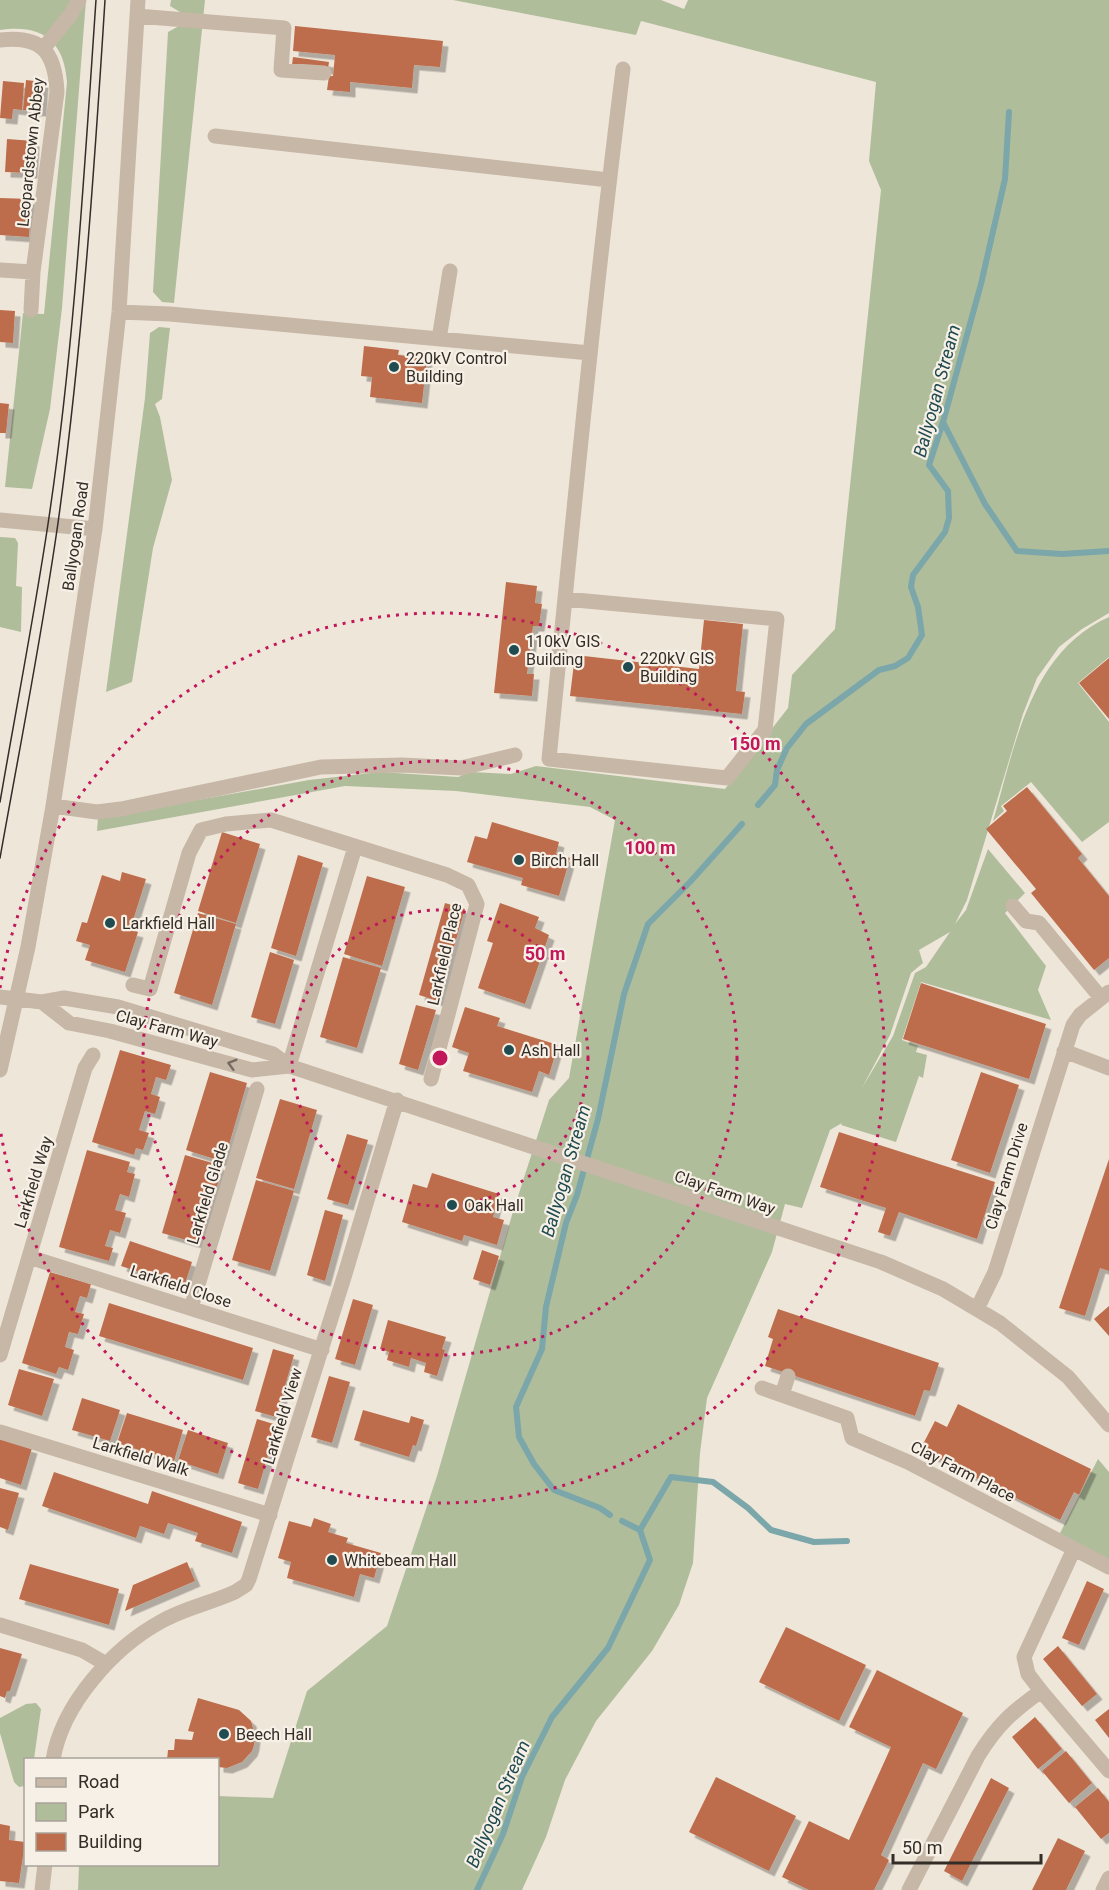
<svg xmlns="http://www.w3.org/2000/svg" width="1109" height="1890" viewBox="0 0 1109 1890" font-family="Roboto,sans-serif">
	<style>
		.green { fill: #b0bd9b; fill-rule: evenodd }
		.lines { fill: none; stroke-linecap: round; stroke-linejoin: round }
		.stream { stroke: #7ba6aa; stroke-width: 6 }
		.building { fill: #bd6d4b; filter: url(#shadow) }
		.minor { stroke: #c6b7a7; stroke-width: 15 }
		.tram { stroke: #332c27; stroke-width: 1.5 }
		.oneway { stroke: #756b61 }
		.ring { fill: none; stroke: #c2185b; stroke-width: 3; stroke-dasharray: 3 6 }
		.poi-dot { fill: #204b51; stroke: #f7f0e6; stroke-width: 2 }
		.labels { text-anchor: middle; stroke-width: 4.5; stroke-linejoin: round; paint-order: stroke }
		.street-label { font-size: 16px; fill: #332c27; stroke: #f7f0e6 }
		.poi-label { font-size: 16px; fill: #332c27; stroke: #f7f0e6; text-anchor: start }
		.water-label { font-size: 18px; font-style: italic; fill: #204b51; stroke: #f7f0e6 }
		.centre { fill: #c2185b; stroke: #f7f0e6; stroke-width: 3 }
		.ring-label { font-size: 18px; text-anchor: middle; font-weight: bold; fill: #c2185b; stroke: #f7f0e6; stroke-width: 4.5; stroke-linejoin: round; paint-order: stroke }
	</style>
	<defs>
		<filter id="shadow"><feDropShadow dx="5.5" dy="5.5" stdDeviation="0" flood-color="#0004"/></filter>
	</defs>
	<rect width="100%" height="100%" fill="#efe6da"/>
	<!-- green -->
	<path class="green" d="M0,0H86L62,308L50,409L32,489L5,487L23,313L44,314L67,82C64,40 41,24 0,30Z
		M171,0H205L174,303L162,302L153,292L168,32L179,26L180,12L170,6Z
		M453,0H661L684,9L688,0H1109V613L1082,629L1059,647L1037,678L1023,714L967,900L955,924L966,910L988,849L1025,893L1005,913L1046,966L1038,990L1051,1020L921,982L902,1040L918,1046L916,1052L927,1055L923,1078L919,1076L896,1142L841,1125L842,1123L830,1130L802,1208L785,1204L772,1252L707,1398L700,1453L693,1563L679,1605L652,1651L596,1721L565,1780L546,1837L522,1890H78L79,1865L218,1864V1796L273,1798L307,1691L387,1626L437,1476L512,1215L549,1100L569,1078L615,820L590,807L456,791L345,786L97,831L98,818L309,780L380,772L458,777L471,772L511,774L536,766L725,789L788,708L792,675L835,629L881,190L869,161L876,82L641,21L636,35ZM950,932L926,967L915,973L893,1036L862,1088L890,1035L911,973L923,963L919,950Z
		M159,327L170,328L162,399L155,404L160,417L172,480L153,548L132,682L106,692L145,398L150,333Z
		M0,537L15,538L18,543L16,586L22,587L21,632L0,627Z
		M1109,617V657L1078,683L1109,722V822L1082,842L1031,782L1001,806L1004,811L993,821C1015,746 1030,652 1109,617Z
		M1098,1459L1109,1472V1560L1058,1537Z
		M36,1703L41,1709L34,1759L26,1760L25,1786L19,1787L14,1782L0,1733V1718L26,1704Z"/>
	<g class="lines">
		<!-- stream -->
		<path class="stream" d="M943,422L985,504L1017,551L1062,554L1109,551
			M758,805L775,785L777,770L787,748L806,724L879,670L895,666L908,658L922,635L918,607L911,587L913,575L945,532L949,518L948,491L929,465L943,422L981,284L1005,179L1009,112
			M610,1515L600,1508L554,1490L534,1464L519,1437L516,1407L542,1349L546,1307L566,1223L577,1195L598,1119L624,994L648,924L690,882L742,824
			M640,1530L671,1477L713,1482L748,1508L771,1530L814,1542L847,1541
			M477,1890L503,1834L522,1777L552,1717L608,1648L650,1560L640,1530L622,1521"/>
	</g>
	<!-- building -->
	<path class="building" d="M295,26L443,41L440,67L414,65L412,88L350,82V92L327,90L329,76H333L335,55L293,51Z
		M293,57L329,62L328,69L292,65Z
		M26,80L43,82L41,111L23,110Z
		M3,81L24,83L22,110L13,109L12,119L0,118Z
		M7,139L34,141L32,173L5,172Z
		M0,198L31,199L29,237L0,235Z
		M0,310L15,311L13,343L0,342Z
		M364,346L399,350L398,355L427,358L422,403L370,397L372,377L361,376Z
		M0,403L9,404L6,433H0Z
		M506,582L537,586L535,603L542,604L539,626H533L527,674H534L532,696L494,693Z
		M704,620L743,624L736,691L745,692L742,714L570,696L575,655L699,669Z
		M1109,658V719L1079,683Z
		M1027,787L1082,854L1078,858L1109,896V958L1094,970L1031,893L1036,889L986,829L1007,811L1003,806Z
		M492,822L559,842L556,854L570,858L559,896L521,885L523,878L467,862L475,836L487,839Z
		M222,832L260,844L236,923L198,911Z
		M298,855L323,863L296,956L271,948Z
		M122,872L146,879L130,930L138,932L125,972L85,960L90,945L76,941L82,922L87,923L102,875L120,881Z
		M367,876L405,887L382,966L344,954Z
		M445,903L465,909L438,1001L419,995Z
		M500,903L539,917L535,928L549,935L525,1004L478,988L493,943L487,941Z
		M198,913L236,924L212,1005L174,993Z
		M270,952L294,960L275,1024L251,1017Z
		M343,957L381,968L357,1048L320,1037Z
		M921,983L1046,1024L1029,1079L903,1039Z
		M416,1005L436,1010L418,1070L399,1064Z
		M465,1007L500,1018L497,1026L558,1045L549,1075L539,1071L532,1092L463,1071L469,1053L452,1047Z
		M120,1050L171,1065L166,1080L156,1077L151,1094L160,1097L155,1114L145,1111L139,1130L149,1133L143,1150L136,1148L134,1155L92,1142Z
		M210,1072L247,1083L224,1162L186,1150Z
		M981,1072L1019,1085L990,1173L951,1160Z
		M280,1099L317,1110L294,1189L256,1178Z
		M839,1132L995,1182L977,1239L899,1212L890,1236L878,1232L886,1208L820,1187Z
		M347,1134L368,1140L348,1205L327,1199Z
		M87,1150L130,1162L127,1172L135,1174L129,1197L120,1194L115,1210L126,1213L120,1233L110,1230L105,1246L113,1248L109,1261L59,1247Z
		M185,1155L223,1166L200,1244L162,1233Z
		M1109,1159V1271L1100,1268L1085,1316L1059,1308Z
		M432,1173L499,1194L493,1217L504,1220L497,1245L464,1235L462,1241L402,1222L413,1184L427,1188Z
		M256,1180L294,1191L270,1271L232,1260Z
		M325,1210L343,1215L325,1281L307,1275Z
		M130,1241L192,1262L184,1287L121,1266Z
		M482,1250L499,1256L490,1285L473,1279Z
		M50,1272L91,1284L87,1298L80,1296L75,1312L84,1314L78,1334L69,1332L65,1347L74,1350L68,1370L59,1367L56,1374L22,1363Z
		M353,1299L373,1305L355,1365L335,1359Z
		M109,1303L253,1348L243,1380L99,1336Z
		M1109,1306V1336L1094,1319Z
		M778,1309L939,1363L930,1391L924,1390L915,1416L765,1366L773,1339L768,1337Z
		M388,1320L446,1337L442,1349L445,1350L437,1376L424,1372L426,1363L411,1358L409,1367L387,1360L389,1352L380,1349Z
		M273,1349L294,1355L276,1417L255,1411Z
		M19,1369L54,1379L42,1416L8,1405Z
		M329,1376L350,1382L332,1443L311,1437Z
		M82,1398L120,1410L110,1441L72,1430Z
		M958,1404L1091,1469L1079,1495L1074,1492L1060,1520L920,1450L935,1421L947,1427Z
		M363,1410L409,1423L411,1416L424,1420L416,1446L413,1445L409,1457L354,1440Z
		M127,1413L183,1430L174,1461L117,1443Z
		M257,1419L277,1425L258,1489L238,1483Z
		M188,1430L228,1443L218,1474L178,1461Z
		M0,1439L32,1448L21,1485L0,1478Z
		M54,1472L148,1504L152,1491L242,1522L232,1553L195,1541L198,1533L168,1523L164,1534L140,1526L136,1538L42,1506Z
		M0,1488L19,1493L8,1530L0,1527Z
		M314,1518L331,1524L328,1532L348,1538L346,1543L381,1553L374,1578L360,1574L354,1597L287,1578L291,1562L278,1558L289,1521L311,1527Z
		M187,1562L195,1581L125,1611L133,1585Z
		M30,1564L119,1589L109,1625L19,1599Z
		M1087,1581L1104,1589L1079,1645L1062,1638Z
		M786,1627L866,1665L839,1721L759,1682Z
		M1058,1646L1097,1694L1082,1706L1043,1659Z
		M0,1648L22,1654L10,1691H7L5,1698L0,1696Z
		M877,1670L963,1713L936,1769L923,1763L881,1855L889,1860L874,1890H809L782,1877L809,1821L849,1840L891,1747L849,1727Z
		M198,1698L239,1710L251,1721L255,1736L254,1745L252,1751L242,1762L227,1768L218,1767V1760H167L168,1750H174L175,1739L192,1740L194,1732L188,1731Z
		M1109,1709V1738L1095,1720Z
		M1035,1717L1062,1749L1038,1769L1012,1737Z
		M1066,1751L1092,1783L1069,1803L1042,1771Z
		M716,1777L796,1816L769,1871L689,1832Z
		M991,1778L1009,1788L962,1881L944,1871Z
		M1098,1788L1109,1802V1833L1101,1839L1075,1807Z
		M0,1824L10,1826L9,1840L25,1842L19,1883L0,1881Z
		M1058,1838L1085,1851L1066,1890H1032Z"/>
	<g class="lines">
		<!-- minor -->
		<path class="minor" d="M137,16L284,28L281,70L324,73
			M0,40C41,35 55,51 57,92L33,272L31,310
			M43,49L71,14L79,0
			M215,136L609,180
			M0,270L33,272
			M119,312L170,314L590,353
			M439,339L450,271
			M0,520L95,529
			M565,599L777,619L765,730L727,778L549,759C572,529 594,299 623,69
			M53,806L97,812L121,809L321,767L402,765L461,768L515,755
			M1013,906L1026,921L1039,923L1101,998
			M133,985L150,989L189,853L201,830L226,824L271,820L447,875L468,885L477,904L431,1079
			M0,997L42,1002L64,998L118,1007L273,1054L289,1066L881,1262L943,1289L1000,1323L1068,1377L1109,1425
			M42,1002L69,1023L110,1031L252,1070L289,1066
			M1064,1051L1109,1068
			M289,1066L355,847
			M0,1070L28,947L53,806L95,529L119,312L138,0
			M29,1257L322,1350
			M191,1308L257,1089
			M977,1309L995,1272L1073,1025L1080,1015L1109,992
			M0,1355L85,1068L93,1055
			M762,1388L847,1418L852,1438L908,1462L1109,1567
			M782,1395L788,1376
			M0,1432L270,1515
			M0,1625L82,1650L106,1664
			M1041,1691L1109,1771
			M53,1760C62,1704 114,1647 162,1621C185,1608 211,1603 235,1592L246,1585L249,1579L345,1274L397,1100
			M42,1890L45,1864
			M909,1890L978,1756C998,1724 1011,1713 1041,1691L1028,1674L1024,1657L1074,1549
			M1103,1890L1109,1878"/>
		<!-- tram -->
		<path class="tram" d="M0,802C16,709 34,617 48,524C74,351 84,175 96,0
			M0,858C20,746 42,635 58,523C82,349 94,175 105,0"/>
	</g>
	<!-- one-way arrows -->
	<defs><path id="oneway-chevron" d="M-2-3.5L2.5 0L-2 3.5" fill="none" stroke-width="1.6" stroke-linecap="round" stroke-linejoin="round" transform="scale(1.5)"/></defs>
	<use class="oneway" href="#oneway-chevron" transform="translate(232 1064) rotate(-164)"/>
	<!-- distance rings -->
	<g class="ring">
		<circle cx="440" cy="1058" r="148"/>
		<circle cx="440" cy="1058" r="297"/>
		<path d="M0 988A445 445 0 1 1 0 1128"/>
	</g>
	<!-- markers -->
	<g class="poi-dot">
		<circle cx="394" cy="367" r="6"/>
		<circle cx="514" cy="650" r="6"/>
		<circle cx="628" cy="667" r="6"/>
		<circle cx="519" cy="860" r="6"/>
		<circle cx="110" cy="923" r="6"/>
		<circle cx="509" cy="1050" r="6"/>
		<circle cx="452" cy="1205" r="6"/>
		<circle cx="332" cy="1560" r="6"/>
		<circle cx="224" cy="1734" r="6"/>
	</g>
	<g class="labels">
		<!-- street labels -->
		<g class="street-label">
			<text transform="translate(30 152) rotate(-84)" y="6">Leopardstown Abbey</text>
			<text transform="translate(75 536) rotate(-82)" y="6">Ballyogan Road</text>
			<text transform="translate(444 954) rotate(-77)" y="6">Larkfield Place</text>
			<text transform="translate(167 1028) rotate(15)" y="6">Clay Farm Way</text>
			<text transform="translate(1006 1176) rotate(-73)" y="6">Clay Farm Drive</text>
			<text transform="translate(33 1182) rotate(-73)" y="6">Larkfield Way</text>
			<text transform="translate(725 1192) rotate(19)" y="6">Clay Farm Way</text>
			<text transform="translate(207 1193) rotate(-73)" y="6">Larkfield Glade</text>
			<text transform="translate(181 1286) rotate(18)" y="6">Larkfield Close</text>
			<text transform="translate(282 1416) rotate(-73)" y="6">Larkfield View</text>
			<text transform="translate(141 1456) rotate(17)" y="6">Larkfield Walk</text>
			<text transform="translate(963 1471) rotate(27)" y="6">Clay Farm Place</text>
		</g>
		<!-- poi labels -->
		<g class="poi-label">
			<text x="406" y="364">220kV Control<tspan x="406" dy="18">Building</tspan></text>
			<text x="526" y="647">110kV GIS<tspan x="526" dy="18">Building</tspan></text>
			<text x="640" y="664">220kV GIS<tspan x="640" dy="18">Building</tspan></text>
			<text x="531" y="866">Birch Hall</text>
			<text x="122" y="929">Larkfield Hall</text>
			<text x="521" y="1056">Ash Hall</text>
			<text x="464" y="1211">Oak Hall</text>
			<text x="344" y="1566">Whitebeam Hall</text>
			<text x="236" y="1740">Beech Hall</text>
		</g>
		<!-- water labels -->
		<g class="water-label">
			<text transform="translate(937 391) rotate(-75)" y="6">Ballyogan Stream</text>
			<text transform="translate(566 1171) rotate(-74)" y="6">Ballyogan Stream</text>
			<text transform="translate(498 1804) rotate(-67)" y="6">Ballyogan Stream</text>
		</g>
	</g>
	<circle cx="440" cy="1058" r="9" class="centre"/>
	<g class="ring-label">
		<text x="755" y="750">150 m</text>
		<text x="650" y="854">100 m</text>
		<text x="545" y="960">50 m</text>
	</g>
	<!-- legend -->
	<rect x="24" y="1758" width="195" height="108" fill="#f7f0e6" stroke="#a9a29a" stroke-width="1.5"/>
	<rect x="36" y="1778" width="30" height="9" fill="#c6b7a7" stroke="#a9a29a" stroke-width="1.5"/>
	<text x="78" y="1788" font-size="18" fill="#332c27">Road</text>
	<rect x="36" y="1803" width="30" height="18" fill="#b0bd9b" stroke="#a9a29a" stroke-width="1.5"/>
	<text x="78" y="1818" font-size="18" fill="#332c27">Park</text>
	<rect x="36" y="1833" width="30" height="18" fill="#bd6d4b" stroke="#a9a29a" stroke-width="1.5"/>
	<text x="78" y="1848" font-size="18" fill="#332c27">Building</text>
	<!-- scale -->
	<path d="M893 1854v9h148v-9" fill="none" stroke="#332c27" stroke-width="3"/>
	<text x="902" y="1854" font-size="18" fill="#332c27" stroke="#f7f0e6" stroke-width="4.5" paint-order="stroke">50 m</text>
</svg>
